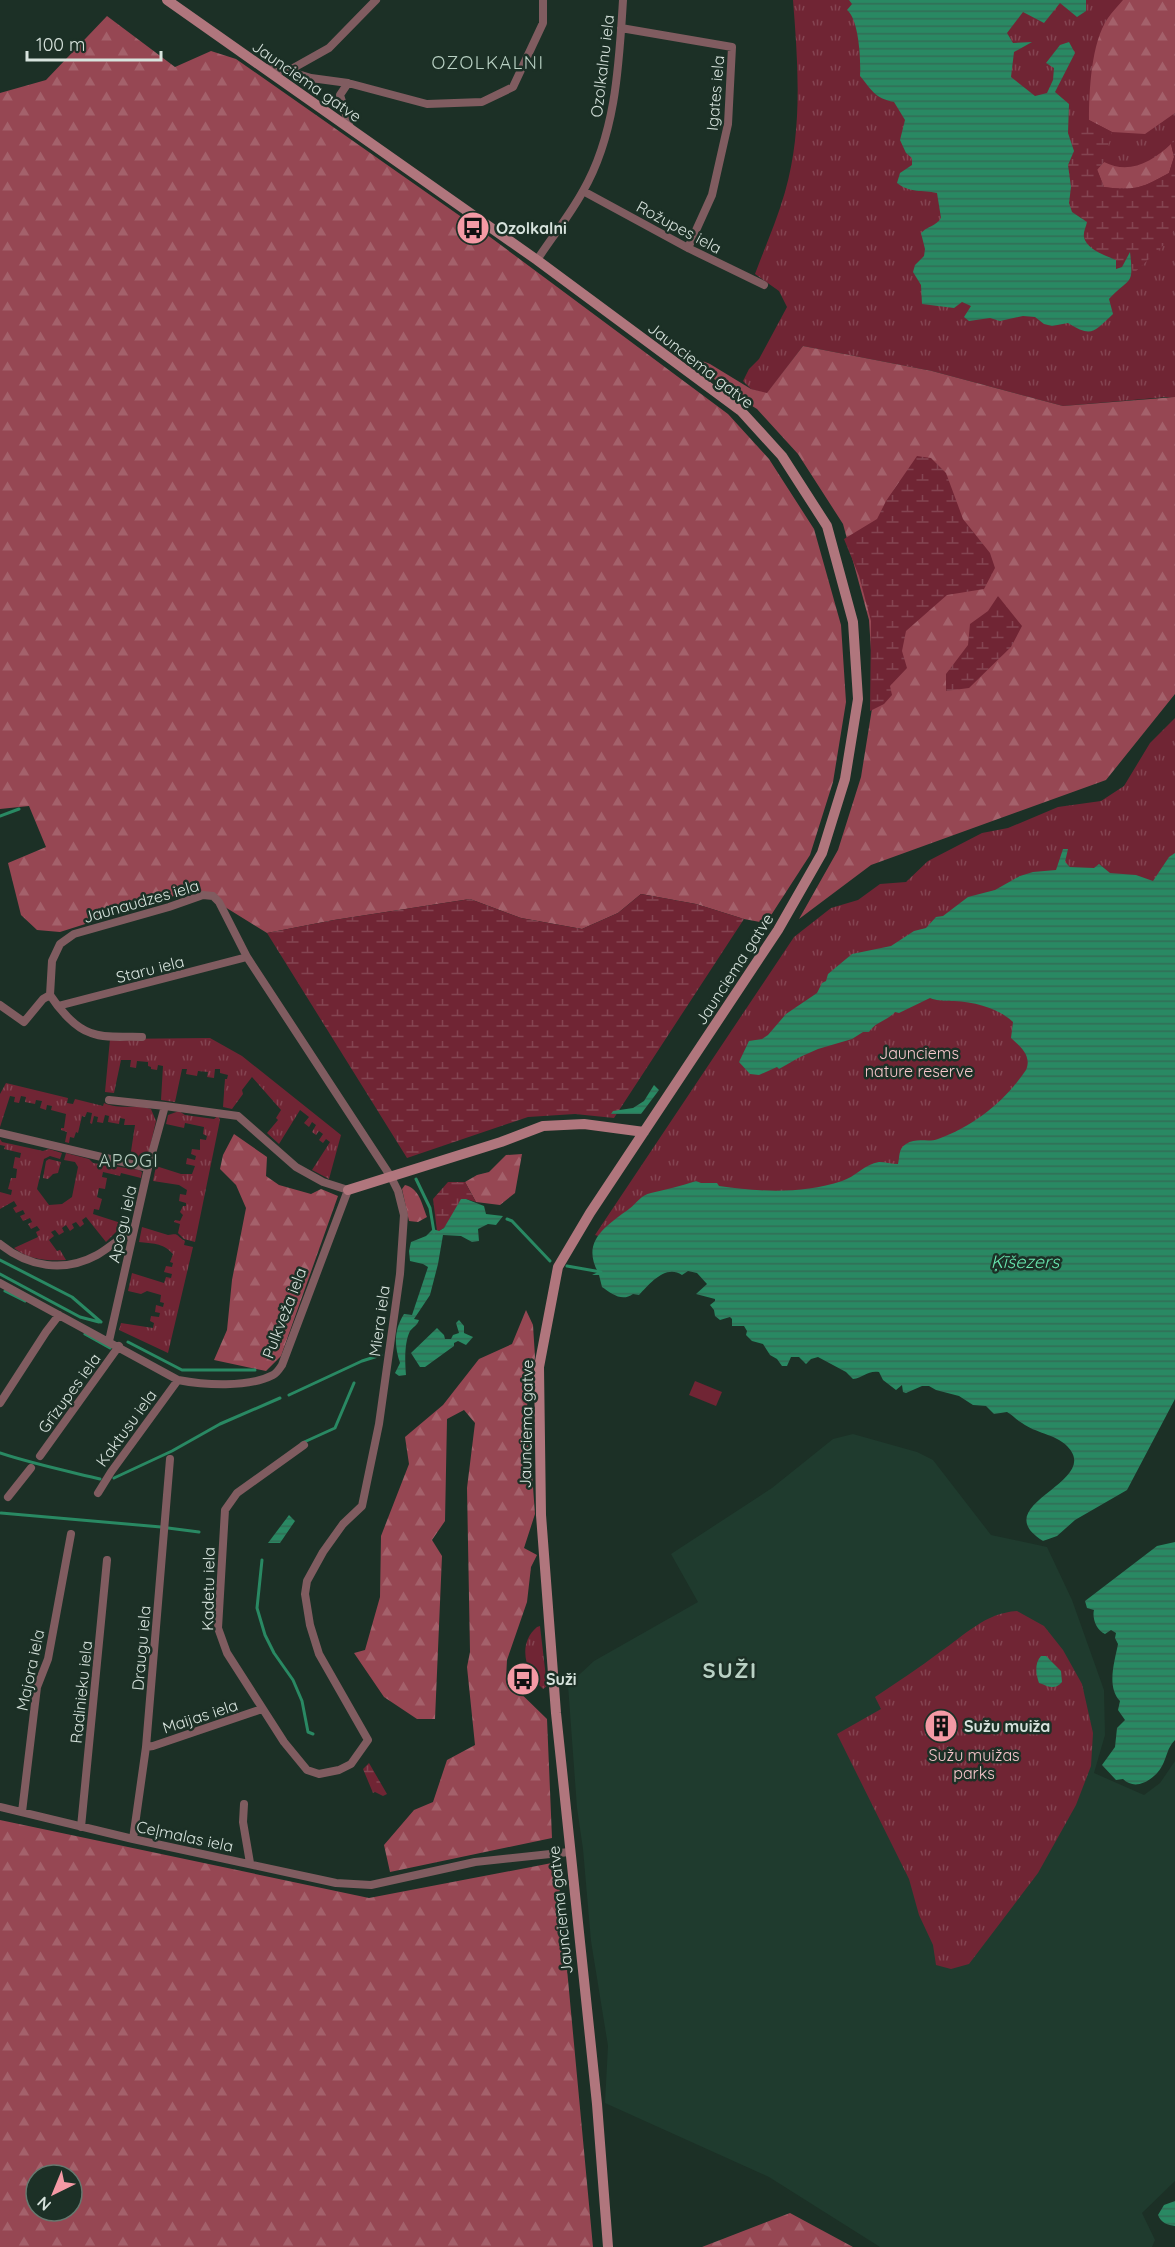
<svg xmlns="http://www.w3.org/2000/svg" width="1175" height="2247" viewBox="0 0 1175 2247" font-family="Quicksand,sans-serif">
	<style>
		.built { fill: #1f3b2e }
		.grass { fill: url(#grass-tufts) }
		.forest { fill: url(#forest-firs); fill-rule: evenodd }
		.wetland { fill: url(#wetland-marsh) }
		.pitch { fill: #702534 }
		.water { fill: url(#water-rules) }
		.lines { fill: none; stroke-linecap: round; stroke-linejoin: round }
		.stream { stroke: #298963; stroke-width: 3 }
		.street { stroke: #805c60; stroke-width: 8 }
		.secondary { stroke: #b0767d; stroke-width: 10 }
		.labels { text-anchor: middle; stroke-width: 5; stroke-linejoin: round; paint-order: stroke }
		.street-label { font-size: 16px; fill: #d7e3dd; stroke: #1c3026 }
		.poi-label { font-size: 16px; font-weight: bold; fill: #d7e3dd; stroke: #1c3026; text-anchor: start }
		.park-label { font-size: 16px; fill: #f7c7cc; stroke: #1c3026 }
		.neighbourhood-label { font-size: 18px; letter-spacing: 1.5px; fill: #b9d1c4; stroke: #1c3026 }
		.water-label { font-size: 18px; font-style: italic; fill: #68e5ae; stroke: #1c3026 }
		.district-label { font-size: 22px; font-weight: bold; letter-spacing: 1.5px; fill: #b9d1c4; stroke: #1c3026 }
	</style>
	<defs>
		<pattern id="grass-tufts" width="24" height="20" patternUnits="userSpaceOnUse" patternTransform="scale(1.5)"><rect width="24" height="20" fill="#702534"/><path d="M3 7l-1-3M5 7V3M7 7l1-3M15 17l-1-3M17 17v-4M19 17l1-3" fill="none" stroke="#844451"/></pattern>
		<pattern id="forest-firs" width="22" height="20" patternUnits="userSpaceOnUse" patternTransform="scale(1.5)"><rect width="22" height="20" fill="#964753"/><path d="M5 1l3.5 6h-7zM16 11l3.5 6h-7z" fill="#a4616b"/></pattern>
		<pattern id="wetland-marsh" width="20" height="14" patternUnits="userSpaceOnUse" patternTransform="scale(1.5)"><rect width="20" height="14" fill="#702534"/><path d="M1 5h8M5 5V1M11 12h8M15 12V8" fill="none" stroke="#844451"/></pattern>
		<pattern id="water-rules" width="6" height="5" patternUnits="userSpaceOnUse" patternTransform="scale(1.5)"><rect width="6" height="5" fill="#298963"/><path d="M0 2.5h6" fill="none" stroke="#326d56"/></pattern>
	</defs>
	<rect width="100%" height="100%" fill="#1c3026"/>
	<!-- built -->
	<path class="built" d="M853,1434L917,1452L933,1460L991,1535L1047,1547L1072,1600L1104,1690L1105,1735L1094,1773L1144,1795L1160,1783L1175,1761V2181L1142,2213L1155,2240L1152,2247H880L769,2177L605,2103L608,2046L591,1941L583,1849L577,1808L568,1685L594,1661L698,1602L671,1554L772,1488L833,1439Z"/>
	<!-- grass -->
	<path class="grass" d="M793,0H1175V398L1167,397L1063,406L932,371L803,346L767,394L751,389L743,381L749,369L759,359L787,307L779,291L755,274C765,247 777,220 785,192C803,130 798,63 793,0Z
		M1175,718V947L1093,1137L629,1246L595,1235L794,937L831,908L858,900L880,884L906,882L928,861L982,833L1008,828L1058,807L1101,801L1124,786L1150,743Z
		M210,1038L242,1056L341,1135L329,1179L312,1170L330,1142L326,1139L323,1143L319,1140L323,1134L319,1131L316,1135L312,1132L316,1125L312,1122L309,1127L304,1123L309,1117L300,1110L279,1144L267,1133L278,1120L276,1118L281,1110L252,1077L242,1090L243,1094L232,1109L223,1107L225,1079H227L228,1075L220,1073V1069H215L214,1078L207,1077L208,1072L198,1071L197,1076L186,1074L187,1069H182L175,1102L161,1100L163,1066L158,1065L157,1070L151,1069V1067L148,1066V1062L137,1061L136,1068L130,1067L131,1060H121L114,1093L105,1092L110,1039Z
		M6,1083L68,1098L67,1103L73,1104L75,1099L103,1106L104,1103C120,1110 136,1104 151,1109L156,1121L148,1156L140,1160L130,1158L135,1125H124L125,1119L120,1118L119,1124L108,1122L109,1116L105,1115L103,1123L97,1122L98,1117L94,1116L92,1124L90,1123L92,1113L87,1112L85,1117L82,1116L78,1133L76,1132L74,1138L70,1137L69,1143L65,1142L67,1132L61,1130V1128H64L66,1114L51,1110L52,1106L47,1105L46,1110L40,1108L42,1101L36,1100L35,1104L25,1102L26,1097L21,1096L19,1103L14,1102L15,1097L10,1096L0,1127V1094Z
		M179,1111L185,1115L214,1119L218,1116L220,1120L195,1242L184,1239L178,1233L180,1224L174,1222L175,1220L180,1221L183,1215L180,1212L183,1206H186V1203L179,1201L180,1194L186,1195L187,1190L179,1185L153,1181L156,1166L181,1174H192L195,1166L186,1164L187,1158L195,1160L196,1156L191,1154L192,1149L200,1150V1139L206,1140L207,1136L203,1134L204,1127L185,1123L184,1128L166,1124L168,1115Z
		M0,1139L2,1142L43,1151L49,1149L62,1153L60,1159L50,1156L44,1159L37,1189L49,1205L62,1204L72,1197L78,1167L75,1162L64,1160L66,1153L89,1159L93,1163L139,1170L142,1172L141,1178L121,1173L120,1176L103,1172L102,1177L107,1178L105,1189L99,1188L97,1197L102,1199L99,1210L94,1209L93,1214L124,1224L106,1242L86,1217L82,1220L84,1224L80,1227L76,1222L72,1224L74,1228L70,1231L66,1225L62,1228L64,1232L59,1235L55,1230L51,1232L54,1236L49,1240L57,1251L60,1250L66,1260C48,1261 28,1260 14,1248L38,1237L36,1232L40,1230L37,1226L31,1229L28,1224L32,1222L30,1218L23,1221L20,1216L25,1214L23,1210L16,1213L13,1208L17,1206L14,1201L0,1209V1192L11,1195L12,1190L8,1189L11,1178H16L17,1169L13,1168L15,1157L20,1158L21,1153L4,1149L5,1146L0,1145Z
		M49,1159L61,1162L58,1173L53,1174L48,1179L43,1178L46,1161Z
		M142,1227L168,1235C180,1233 175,1235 185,1241L184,1245L193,1247L168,1353L119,1330L121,1323L153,1328L154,1323L150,1321L151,1316L159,1317L160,1313L155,1312L156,1305L163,1307L164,1303L160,1302L161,1295L147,1291L141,1294L128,1291L132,1273L164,1283L166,1277L171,1278L172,1274L164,1272L166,1266L172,1267L173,1263L170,1262L173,1254C162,1242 152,1244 139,1242Z
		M1017,1611L1044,1626L1063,1650L1082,1684L1093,1733L1091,1766L1076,1805L1038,1873L969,1964L951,1969L936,1965L933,1945L919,1915L909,1879L837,1734L881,1709L875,1697C897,1682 919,1668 940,1652C965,1635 985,1613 1017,1611Z
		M540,1626L547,1686L543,1689C525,1672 517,1644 537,1627Z"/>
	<!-- forest -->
	<path class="forest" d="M1123,0H1175V113L1145,134L1112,132L1089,120C1089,92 1091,42 1108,18C1112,12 1118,6 1123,0Z
		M107,16L175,67L211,51L236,59L490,237L728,414L769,459L814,529L841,625L846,702L833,782L810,855L766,923L744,919L696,904L641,894L618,913L582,929L521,918L470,899L334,920L267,933L196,889L60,932L37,930L21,915L8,863L46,847L29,806L0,809V93L46,80Z
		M1171,144L1174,157L1169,173C1142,188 1136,191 1104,187L1097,169L1104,162C1129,175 1152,162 1171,144Z
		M803,346L932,371L1063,406L1175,397V694L1106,780L871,865L799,919L838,850L861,777L874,696L869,620L843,524L798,454L757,409L733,394L680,352L710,364L751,389L767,393Z
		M234,1134L267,1157L266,1176L279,1185L311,1194L321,1189L338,1196L281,1356L266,1371L214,1360L227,1330L232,1280L246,1208L236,1185L220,1169L223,1155Z
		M522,1154L515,1193L500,1205L476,1202L465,1182L477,1175L489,1172L506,1155Z
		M405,1185C419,1188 422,1204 427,1217L418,1222L409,1221L402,1189Z
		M526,1310L533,1325L535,1357L527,1406L535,1514L524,1548L537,1555L531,1567L527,1602L507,1660L506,1679L547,1719L552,1838L390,1872L384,1845L414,1810L433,1802L447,1760L475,1745L467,1667L470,1652L467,1488L475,1423L464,1410L447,1419L445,1521L432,1540L442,1556L435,1719H417L384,1697L354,1653L365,1650L380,1597L381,1536L409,1464L405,1437L443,1405L479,1359L512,1344Z
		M0,1820L369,1898L557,1862L593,2247H0ZM36,2175H72V2211H36Z
		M790,2213L853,2247H702Z"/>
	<!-- wetland -->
	<path class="wetland" d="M1089,120L1112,132L1104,162L1097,170L1104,187C1136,191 1142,188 1169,173L1174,157L1171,144L1175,141V227L1169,240L1133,274L1130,253L1122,268L1116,269V260C1102,254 1088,249 1083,234L1086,228L1084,220L1071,212L1069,203L1071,187L1068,165L1074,151L1068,133Z
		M917,456L931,458L946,473L963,519L990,553L995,568L984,589L947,595L906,631L902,651L907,668L890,686L892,695L884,704L870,711L871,621L859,576L844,539L877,519L886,501Z
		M998,596L1022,626L1011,647L969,688L946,691V674L968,645L970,624L988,611Z
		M641,894L696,904L744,919L614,1118L575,1114L528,1117L407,1158L267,933L334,920L470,899L521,918L582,929L618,913Z
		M448,1182H465L476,1202L466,1199L444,1228L439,1231H437L433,1199Z
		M369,1763L387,1794L383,1796L375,1792L373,1793L363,1769Z"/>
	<!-- pitch -->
	<path class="pitch" d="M695,1381L722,1392L716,1406L689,1395Z"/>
	<!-- water -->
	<path class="water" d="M849,0H1086V11L1077,17L1060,3L1044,23L1023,12L1007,33L1013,43L1032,42L1014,52L1011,77L1035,96L1047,93L1053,80L1054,68L1046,63L1060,45L1069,42L1075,53L1055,92L1069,104L1068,133L1074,151L1068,165L1071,187L1069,203L1072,212L1087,222C1086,227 1083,232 1084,237C1086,249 1106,256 1116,260V269L1122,267L1130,252C1134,287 1130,276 1109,299L1113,314C1094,332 1092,338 1068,323L1052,326L1044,324L1035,317L1023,316L1000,321L990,318L969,321L964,317L971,306L962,302L954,308L922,304L921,285L913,272L915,265L924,256L925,249L921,233C928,226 936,226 941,218L937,193C922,190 910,193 897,183L900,173L912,165V158L906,153L900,140L905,120L894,102C874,98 872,90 860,76C861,61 859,19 847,10L852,4Z
		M1063,849H1068L1065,862L1070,867L1094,868L1099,864L1110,873L1136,875L1153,881L1169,857L1175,853V1399L1127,1490L1075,1520L1057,1536L1043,1541C984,1504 1104,1483 1067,1446C1055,1434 1035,1433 1022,1423C1016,1420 1013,1415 1007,1412L994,1414L986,1406L973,1405L959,1396L936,1390L929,1386H922L906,1393L903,1392L902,1385L896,1390L883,1380L879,1372C868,1370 863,1378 853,1379L846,1372L818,1357L811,1359L806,1364L799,1357H791L787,1366H782L777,1359L770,1355L763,1344L752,1341L746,1335L747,1331L744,1326H732V1319L730,1317L720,1320L715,1316L714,1310L710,1305L715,1301V1299L696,1294L707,1284L697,1273L688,1271L682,1275C666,1264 650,1283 639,1295L633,1294C622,1302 612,1294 602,1287L599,1275H592L598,1272C581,1241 606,1226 629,1209C637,1203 641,1195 651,1193C667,1189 681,1186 696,1181L701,1183H717L719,1186C760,1192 802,1194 842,1181C855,1177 865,1164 879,1162C885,1162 891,1164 898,1164C900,1156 898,1149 906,1144C917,1137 928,1143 938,1139C974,1126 1005,1101 1026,1070C1032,1056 1021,1047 1011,1038L1013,1022C998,1008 975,1002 954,1001C943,1000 941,1002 930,998L899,1013L895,1012C888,1020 874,1023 869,1032H863L852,1039L818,1049L800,1057L779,1069L777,1067L759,1075L750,1074L739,1062L749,1041L762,1039L768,1035L786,1014L817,993L822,983L826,981L828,974L852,954L891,946L914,931L926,928L936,917L943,916L968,897L995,890L1020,876L1033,872L1056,870Z
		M654,1085L659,1090L641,1114H611L613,1111L633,1108L644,1101Z
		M461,1199H466L484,1206L486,1214L503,1216L496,1225L488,1224L478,1229L479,1241L472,1242L461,1236L443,1235L438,1264L430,1295L414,1319L419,1320C417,1326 413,1327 410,1331C404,1343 405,1363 406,1375L399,1376L395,1373L400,1363C394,1345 394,1330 404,1314L412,1315L428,1267L423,1264L410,1261L409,1251L411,1242L426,1236L433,1229L439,1231L444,1228Z
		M459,1320L464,1326V1333L473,1337L466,1345L458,1341L454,1343V1346L425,1367H420L411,1353L437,1328L444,1335L445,1339H451L453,1335L459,1333L456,1323Z
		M289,1515L295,1521L280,1543H268Z
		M1175,1542V1740C1167,1748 1167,1757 1162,1766C1155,1779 1136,1792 1123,1779L1116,1780L1102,1765L1115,1747L1117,1728L1125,1720L1118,1710L1120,1701C1106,1687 1115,1660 1118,1644L1115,1638L1116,1633L1111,1630L1105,1634C1096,1630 1092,1618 1094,1610L1087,1608L1085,1601L1157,1546Z
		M1041,1656H1046L1061,1671L1062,1682C1054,1691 1048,1686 1039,1683C1036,1674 1034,1664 1041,1656Z
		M1175,2201V2226C1168,2225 1161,2223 1158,2215L1164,2205Z"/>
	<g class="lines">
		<!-- stream -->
		<path class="stream" d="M0,816L19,809
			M416,1179L430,1208L434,1232
			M507,1219L512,1221L550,1261
			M0,1260L72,1297L101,1322
			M567,1266L601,1272
			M0,1274L80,1317L99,1322
			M5,1291L25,1301
			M85,1334L110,1348
			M128,1342L182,1370H255
			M289,1395L362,1361L381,1355
			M302,1443L335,1428L354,1383
			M0,1453C33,1464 67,1471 100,1479
			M114,1478L172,1451L220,1424L280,1398
			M1,1513L161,1527
			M168,1528L199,1532
			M262,1560L257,1608L265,1635L274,1653L293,1680L302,1701L308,1732L313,1734"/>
		<!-- street -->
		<path class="street" d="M621,28L732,47L728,124L712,195L688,248
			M266,68L288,71L329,48L376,0
			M288,71L311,78L348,83
			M350,128L340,95L348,83L427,104L482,102L513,87L543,23V0
			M583,191L688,248L764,285
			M537,260C552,237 570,215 583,191C616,134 619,64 623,0
			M0,1005L24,1022L43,999L50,995
			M58,1006L247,957
			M142,1037C126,1036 106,1039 91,1033C75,1028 59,1009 50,995L52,961L60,944L74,934L169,907L203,895L213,896L219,902L247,957L391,1177L398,1191L404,1215L400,1274L379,1424L362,1506L343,1524L323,1552L307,1581L305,1594L310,1625L319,1654L368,1740L351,1764L339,1770L319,1774L307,1770L284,1742L227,1653L218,1628L225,1510L237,1493L304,1445
			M109,1100L165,1106
			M0,1133L148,1168
			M0,1244C28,1267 64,1273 97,1255C111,1247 118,1238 133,1233
			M0,1283L178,1380C204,1385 248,1388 273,1375C277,1373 280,1368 282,1365L348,1190L323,1182L296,1167L238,1116L165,1106L148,1168L109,1341
			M0,1403L46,1332L59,1315
			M40,1456L119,1346
			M98,1493L111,1472L178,1380
			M8,1497L31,1468
			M146,1747L153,1746L262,1709
			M244,1804L243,1822L250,1863
			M0,1807L133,1839L336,1883L371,1885L475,1862L569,1852
			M22,1812L37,1687L48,1659L71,1534
			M81,1827L107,1560
			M133,1839L146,1747L170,1459"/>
		<!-- secondary -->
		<path class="secondary" d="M167,0L537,260L741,411L782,456L827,526L853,622L858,699L845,779L822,853L778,930L590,1213L558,1267L539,1367L541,1515L556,1713L597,2104L608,2247
			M348,1190L501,1142L543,1126L584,1124L644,1132"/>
	</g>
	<!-- icons -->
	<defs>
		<g id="bus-disc" transform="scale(1.725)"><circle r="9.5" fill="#f49aa5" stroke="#1c3026"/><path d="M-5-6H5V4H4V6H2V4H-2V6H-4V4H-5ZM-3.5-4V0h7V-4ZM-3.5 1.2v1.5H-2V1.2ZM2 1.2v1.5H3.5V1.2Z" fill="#111"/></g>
		<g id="building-disc" transform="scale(1.725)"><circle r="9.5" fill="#f49aa5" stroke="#1c3026"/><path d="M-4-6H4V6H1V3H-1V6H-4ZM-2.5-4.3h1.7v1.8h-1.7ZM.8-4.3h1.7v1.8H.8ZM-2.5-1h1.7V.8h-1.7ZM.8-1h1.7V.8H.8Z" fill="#111"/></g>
	</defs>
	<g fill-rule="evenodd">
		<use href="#bus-disc" x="473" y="228"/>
		<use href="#bus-disc" x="523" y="1679"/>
		<use href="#building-disc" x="941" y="1726"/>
	</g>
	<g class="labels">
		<!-- street labels -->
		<g class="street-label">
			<text transform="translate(602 66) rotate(-83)" y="6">Ozolkalnu iela</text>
			<text transform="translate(307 81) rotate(35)" y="6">Jaunciema gatve</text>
			<text transform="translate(715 93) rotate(-85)" y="6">Igates iela</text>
			<text transform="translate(679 227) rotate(28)" y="6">Rožupes iela</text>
			<text transform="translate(701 365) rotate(38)" y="6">Jaunciema gatve</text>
			<text transform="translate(141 901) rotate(-16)" y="6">Jaunaudzes iela</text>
			<text transform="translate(150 969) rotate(-14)" y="6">Staru iela</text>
			<text transform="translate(734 969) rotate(-57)" y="6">Jaunciema gatve</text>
			<text transform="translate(122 1224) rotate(-77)" y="6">Apogu iela</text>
			<text transform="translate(284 1313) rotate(-69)" y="6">Pulkveža iela</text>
			<text transform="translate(379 1321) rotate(-82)" y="6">Miera iela</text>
			<text transform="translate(69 1393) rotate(-54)" y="6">Grīzupes iela</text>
			<text transform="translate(526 1424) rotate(-89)" y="6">Jaunciema gatve</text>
			<text transform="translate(126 1428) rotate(-54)" y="6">Kaktusu iela</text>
			<text transform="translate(208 1589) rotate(-89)" y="6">Kadetu iela</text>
			<text transform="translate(141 1648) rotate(-85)" y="6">Draugu iela</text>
			<text transform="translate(30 1670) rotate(-78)" y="6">Majora iela</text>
			<text transform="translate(81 1692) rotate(-84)" y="6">Radinieku iela</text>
			<text transform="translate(200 1716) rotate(-18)" y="6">Maijas iela</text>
			<text transform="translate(185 1836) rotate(12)" y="6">Ceļmalas iela</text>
			<text transform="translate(560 1910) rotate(-96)" y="6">Jaunciema gatve</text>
		</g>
		<!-- poi labels -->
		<g class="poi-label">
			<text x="496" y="234">Ozolkalni</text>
			<text x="546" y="1685">Suži</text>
			<text x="964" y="1732">Sužu muiža</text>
		</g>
		<!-- park labels -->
		<g class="park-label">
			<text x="919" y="1059">Jaunciems<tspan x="919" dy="18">nature reserve</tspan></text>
			<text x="974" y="1761">Sužu muižas<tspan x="974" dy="18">parks</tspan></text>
		</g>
		<!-- neighbourhood labels -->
		<g class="neighbourhood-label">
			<text x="488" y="69">OZOLKALNI</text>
			<text x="129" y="1167">APOGI</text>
		</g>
		<!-- water labels -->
		<g class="water-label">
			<text x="1025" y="1268">Ķīšezers</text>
		</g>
		<!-- district labels -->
		<g class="district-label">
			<text x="730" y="1678">SUŽI</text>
		</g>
	</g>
	<!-- north arrow -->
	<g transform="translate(54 2193) rotate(223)"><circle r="28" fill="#1c3026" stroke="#67786f" stroke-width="1.5"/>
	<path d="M0-4.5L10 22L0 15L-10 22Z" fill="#f49aa5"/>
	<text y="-9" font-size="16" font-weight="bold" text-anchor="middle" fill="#d7e3dd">N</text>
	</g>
	<!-- scale -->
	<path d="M27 51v9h134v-9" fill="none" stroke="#d7e3dd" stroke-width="3"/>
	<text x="36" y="51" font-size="18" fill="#d7e3dd" stroke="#1c3026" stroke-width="4.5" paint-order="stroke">100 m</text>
</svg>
